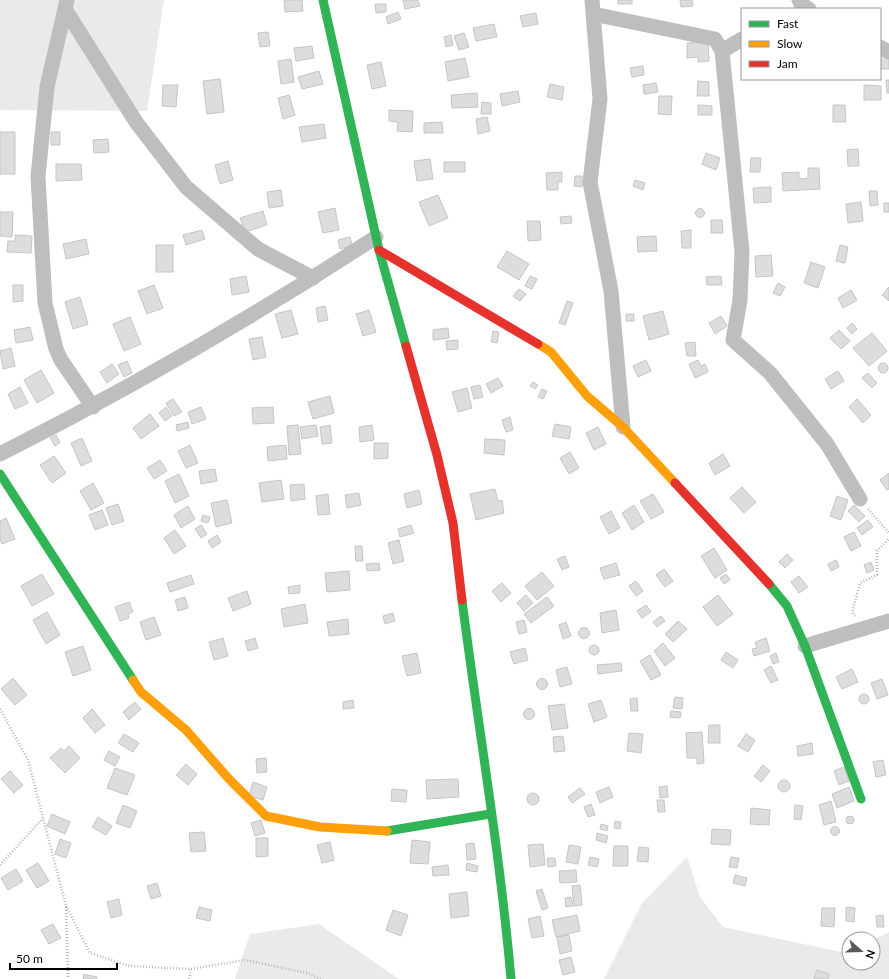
<svg xmlns="http://www.w3.org/2000/svg" width="889" height="979" viewBox="0 0 889 979" font-family="Lato,sans-serif">
	<style>
		.green { fill: #eaeaea }
		.building { fill: #ddd; stroke: #c5c5c5 }
		.lines { fill: none; stroke-linecap: round; stroke-linejoin: round }
		.path { stroke: #b8b8b8; stroke-width: 2.5; stroke-dasharray: 1 2; stroke-linecap: butt }
		.street { stroke: #bebebe; stroke-width: 15 }
		.fast { stroke: #30b455; stroke-width: 9 }
		.slow { stroke: #ff9f0a; stroke-width: 9 }
		.jam { stroke: #e5322d; stroke-width: 9 }
	</style>
	<rect width="100%" height="100%" fill="#fff"/>
	<!-- green -->
	<path class="green" d="M0,0H164L147,111L0,110Z
		M687,857L700,897L723,927L846,953L849,951V963H873V940L889,932V979H604L642,903Z
		M319,924L399,979H235L250,934Z"/>
	<!-- building -->
	<path class="building" d="M284,0H302L303,11L285,12Z
		M403,0H418L420,6L405,9Z
		M618,0H632V4H618Z
		M680,0H692L693,6L681,7Z
		M375,4H386V12L376,13Z
		M398,12L401,19L388,24L386,17Z
		M536,13L538,24L523,27L520,16Z
		M494,24L497,37L476,41L473,28Z
		M268,32L270,46L260,47L258,33Z
		M464,33L469,47L459,50L454,36Z
		M451,35L453,45L446,47L444,37Z
		M708,42L709,61L698,62V57L687,58V43Z
		M312,46L314,58L296,61L294,48Z
		M889,54V69H880V55Z
		M465,58L469,77L448,81L445,62Z
		M291,59L294,82L281,84L278,61Z
		M381,62L386,86L372,89L367,65Z
		M643,66L644,75L632,77L630,68Z
		M319,71L323,84L302,89L298,77Z
		M220,79L224,112L207,114L203,81Z
		M886,80H889V93H887Z
		M698,81L709,82V96H697Z
		M656,83L658,92L644,94L643,85Z
		M550,84L564,87L562,100L547,97Z
		M163,85H178L176,107L162,106Z
		M864,85L881,86V100H864Z
		M518,91L520,102L502,106L500,94Z
		M477,93L478,107L452,108L451,95Z
		M289,95L295,115L283,119L278,98Z
		M659,96H672L671,115L658,114Z
		M482,102L491,103V114H481Z
		M698,105L712,106V115H698Z
		M833,105H845L846,122H833Z
		M389,110L413,111L412,132L397,131L398,122L389,121Z
		M487,117L490,131L478,134L476,119Z
		M442,122L443,133H424V123Z
		M324,124L326,138L302,142L299,127Z
		M0,132H15V174H0Z
		M51,132H60V145H51Z
		M108,139L109,152L94,153L93,140Z
		M858,149L859,166H848L847,150Z
		M706,153L720,158L716,170L702,164Z
		M751,158H761L760,172H750Z
		M430,159L433,179L417,181L414,161Z
		M228,161L233,180L220,184L215,165Z
		M444,162H465V172H444Z
		M56,164H81L82,180L56,181Z
		M808,168H819L820,189L783,191L782,173L799,172V179L808,178Z
		M562,172V182H558V190H547L546,173Z
		M575,176H582V187L574,186Z
		M635,180L645,183L643,190L633,186Z
		M771,187V202L754,203L753,188Z
		M281,190L283,206L269,208L267,192Z
		M869,191H877L878,205L870,206Z
		M438,195L448,218L429,226L419,202Z
		M861,202L863,221L848,223L846,204Z
		M884,203H889V212H884Z
		M335,208L339,230L323,233L318,212Z
		M695.5 213a4.5 4.5 0 1 1 9 0a4.5 4.5 0 1 1-9 0Z
		M263,211L267,225L245,232L240,218Z
		M0,212H13L12,237L0,236Z
		M571,216L572,223L561,224L560,217Z
		M711,220H722L723,233H711Z
		M527,221H540L541,240L528,241Z
		M202,230L205,239L186,245L183,235Z
		M691,230V248H682L681,231Z
		M15,235L32,236L31,253L7,252L8,241H15Z
		M656,236L657,251L638,252L637,237Z
		M350,237L352,245L340,249L338,240Z
		M86,239L89,254L66,259L63,244Z
		M156,245H173V272H156Z
		M840,245L848,247L845,263L836,261Z
		M507,251L529,264L519,280L497,267Z
		M771,255L773,276L756,277L755,256Z
		M811,262L825,267L818,288L804,283Z
		M246,276L249,292L232,295L230,279Z
		M530,276L537,279L532,289L525,286Z
		M721,276L722,285H707L706,277Z
		M778,283L785,287L780,296L773,293Z
		M13,285H23V301L13,302Z
		M154,285L163,308L147,314L138,291Z
		M889,287V301L882,295Z
		M519,289L526,294L520,301L513,296Z
		M851,290L857,300L843,308L838,298Z
		M80,297L88,324L73,329L65,302Z
		M567,301L573,303L565,325L559,323Z
		M325,306L328,320L318,322L316,308Z
		M291,310L298,334L282,338L275,314Z
		M369,310L376,332L363,336L356,314Z
		M663,311L669,334L649,340L643,316Z
		M626,314H634V321H626Z
		M721,316L727,326L715,334L709,323Z
		M130,317L141,344L124,351L113,324Z
		M852,323L857,329L852,334L847,328Z
		M30,327L33,340L16,343L14,330Z
		M448,328L449,338L433,340V330Z
		M839,330L850,341L841,349L830,338Z
		M493,331L499,332L497,343L491,342Z
		M872,333L887,351L869,366L853,348Z
		M262,337L266,357L253,360L249,339Z
		M458,340V349L447,350L446,341Z
		M695,342L696,356H687L685,343Z
		M11,348L15,366L3,369L0,351Z
		M646,360L651,371L638,377L633,366Z
		M698,360L701,366L705,364L708,372L695,378L689,364Z
		M127,361L132,373L124,377L118,365Z
		M878 368a5 5 0 1 1 10 0a5 5 0 1 1-10 0Z
		M112,364L119,374L107,383L100,372Z
		M41,370L54,393L37,403L24,380Z
		M838,371L844,381L831,389L825,379Z
		M868,373L877,383L872,388L862,378Z
		M498,378L503,386L491,393L486,384Z
		M533,382L538,385L535,389L530,386Z
		M480,385L483,397L474,399L471,387Z
		M20,387L28,403L15,409L8,394Z
		M467,388L472,408L458,412L452,392Z
		M542,389L547,391L543,399L538,397Z
		M330,396L334,413L313,419L308,402Z
		M173,399L182,412L174,416L166,403Z
		M857,399L871,415L863,423L849,407Z
		M166,407L172,416L165,421L159,413Z
		M201,407L206,419L192,424L188,412Z
		M273,407L274,423L253,424L252,408Z
		M150,414L159,426L141,439L133,428Z
		M510,417L513,430L506,432L502,420Z
		M188,422L189,428L177,431L176,425Z
		M555,424L571,427L569,439L552,436Z
		M298,425L301,454L289,455L287,426Z
		M316,425L318,436L302,439L300,427Z
		M330,425L332,443L322,444L320,427Z
		M372,425L374,440L360,442L359,427Z
		M598,427L606,444L594,450L586,433Z
		M56,435L60,442L55,446L50,438Z
		M82,438L92,461L81,466L71,443Z
		M485,439L505,440L504,455L484,453Z
		M374,443H388V458L374,459Z
		M190,445L198,463L186,468L178,451Z
		M286,445L287,459L268,461L267,447Z
		M570,452L579,468L569,474L560,458Z
		M723,454L730,466L715,475L709,463Z
		M54,456L66,473L52,483L40,465Z
		M160,460L167,471L154,479L147,468Z
		M215,469L217,481L201,484L199,471Z
		M889,473V489L887,490L880,480Z
		M179,474L189,496L175,503L165,481Z
		M281,480L284,499L262,502L259,483Z
		M93,483L104,503L91,510L80,491Z
		M304,484L305,499L291,501L290,485Z
		M742,487L756,502L744,513L730,498Z
		M495,489L498,501L502,500L504,513L476,520L470,494Z
		M419,490L422,504L407,508L404,494Z
		M359,493L361,505L347,508L345,495Z
		M328,494L330,514L318,515L316,496Z
		M653,494L664,512L651,519L640,501Z
		M837,496L848,500L841,520L830,516Z
		M227,500L232,523L216,527L211,503Z
		M118,504L124,521L112,525L106,508Z
		M634,505L644,522L632,530L622,513Z
		M854,505L865,516L859,522L848,511Z
		M188,506L195,519L181,528L174,515Z
		M102,510L108,525L95,530L89,515Z
		M611,511L620,528L609,534L600,517Z
		M203,515L210,517L208,523L201,521Z
		M6,518L15,539L2,544L0,540V521Z
		M868,520L873,527L862,535L857,528Z
		M201,525L207,534L201,538L195,529Z
		M411,525L414,533L400,537L398,529Z
		M175,530L186,546L174,554L164,538Z
		M854,532L861,546L851,551L844,537Z
		M217,535L221,542L212,548L208,541Z
		M399,540L404,561L393,564L388,543Z
		M355,546H362L363,561H356Z
		M714,548L727,570L715,578L701,556Z
		M787,554L793,560L785,568L779,562Z
		M565,556L569,567L562,570L557,559Z
		M836,560L839,567L831,571L828,564Z
		M871,562L874,570L867,573L864,565Z
		M379,563L380,570L367,571L366,564Z
		M616,563L620,575L604,579L600,568Z
		M664,569L673,581L665,587L656,575Z
		M349,571L350,590L327,592L325,573Z
		M542,572L554,586L537,600L525,586Z
		M42,574L54,594L32,606L21,586Z
		M726,574L730,580L724,584L720,578Z
		M191,575L194,584L170,592L167,583Z
		M799,576L808,587L799,593L791,582Z
		M636,581L643,591L636,596L629,586Z
		M502,583L511,593L501,602L492,591Z
		M300,585V593L289,594L288,587Z
		M247,591L251,604L233,611L228,598Z
		M526,595L533,603L524,611L517,603Z
		M718,595L733,614L717,626L703,607Z
		M185,597L188,608L178,611L175,600Z
		M547,597L554,606L531,623L524,614Z
		M129,602L133,612L128,614L129,618L120,621L115,607Z
		M305,604L308,623L284,627L281,609Z
		M646,605L651,612L642,618L637,611Z
		M616,610L619,630L602,633L600,613Z
		M47,612L60,635L46,644L33,620Z
		M393,613L395,621L385,624L383,616Z
		M661,616L665,621L657,627L653,622Z
		M154,617L161,635L146,640L140,622Z
		M348,619L349,634L329,636L327,622Z
		M524,620L527,632L519,634L516,622Z
		M678,621L687,629L673,642L665,634Z
		M566,622L571,636L563,639L559,625Z
		M578.5 633a5.5 5.5 0 1 1 11 0a5.5 5.5 0 1 1-11 0Z
		M223,638L228,656L214,660L209,642Z
		M255,638L258,648L248,651L245,641Z
		M766,638L770,651L754,656L752,649L757,648L755,642Z
		M663,643L675,658L665,666L654,651Z
		M589 650a5 5 0 1 1 10 0a5 5 0 1 1-10 0Z
		M83,646L91,670L73,676L65,652Z
		M525,648L528,660L514,664L510,652Z
		M726,652L738,660L733,668L721,660Z
		M417,653L421,673L407,676L402,656Z
		M776,653L779,662L773,664L770,656Z
		M650,655L661,675L651,680L640,661Z
		M621,663L622,671L598,674L597,665Z
		M771,666L778,680L771,683L764,670Z
		M567,667L572,684L560,687L556,670Z
		M852,669L858,682L842,689L836,677Z
		M13,678L27,695L15,705L1,689Z
		M536.5 684a5.5 5.5 0 1 1 11 0a5.5 5.5 0 1 1-11 0Z
		M882,679L888,695L877,699L871,683Z
		M859 699a5 5 0 1 1 10 0a5 5 0 1 1-10 0Z
		M675,697L683,698L682,709L673,708Z
		M637,698L638,711H631L630,699Z
		M353,700L354,708L343,709V702Z
		M601,700L607,717L594,722L588,704Z
		M135,702L141,709L129,720L123,712Z
		M564,704L568,728L552,730L548,706Z
		M523.5 714a5.5 5.5 0 1 1 11 0a5.5 5.5 0 1 1-11 0Z
		M92,709L105,725L95,733L83,718Z
		M671,711L681,712L680,718L670,717Z
		M709,725H720V743H708Z
		M702,732L704,763L697,764V758H687L686,733Z
		M629,733L643,734L641,753L627,751Z
		M124,734L139,743L133,752L118,743Z
		M746,734L755,740L748,752L738,746Z
		M563,736L565,751L554,752L553,737Z
		M812,743L813,754L798,756L797,746Z
		M69,746L80,758L65,773L50,758L61,748L64,751Z
		M109,751L120,757L115,766L104,760Z
		M266,758L267,772L257,773L256,759Z
		M883,760L886,775L876,777L873,762Z
		M186,764L197,774L188,785L176,775Z
		M763,765L770,771L761,782L754,776Z
		M844,767L849,781L839,785L834,771Z
		M115,768L135,775L127,795L107,788Z
		M10,771L23,785L14,793L1,779Z
		M458,779L459,797L427,799L426,780Z
		M778 786a6 6 0 1 1 12 0a6 6 0 1 1-12 0Z
		M253,782L267,787L263,800L249,796Z
		M667,786L668,797L660,798L659,787Z
		M609,787L613,797L600,803L596,792Z
		M849,787L854,801L837,808L832,794Z
		M580,788L585,794L572,803L568,797Z
		M392,789L407,790L406,802L391,801Z
		M527 799a6 6 0 1 1 12 0a6 6 0 1 1-12 0Z
		M657,800H664L665,812H658Z
		M831,801L836,822L824,825L819,805Z
		M591,804L595,815L588,817L584,807Z
		M123,805L137,811L130,828L116,823Z
		M795,805L803,806L801,820L794,819Z
		M751,808L770,810L769,825L750,824Z
		M52,814L70,822L65,834L47,826Z
		M846 820a4 4 0 1 1 8 0a4 4 0 1 1-8 0Z
		M98,817L112,826L106,835L92,827Z
		M261,820L265,833L255,836L251,823Z
		M615,821L621,822L620,829L614,828Z
		M601,824L608,826L607,831L600,829Z
		M830.5 831a4.5 4.5 0 1 1 9 0a4.5 4.5 0 1 1-9 0Z
		M712,829L731,830L730,845L711,844Z
		M204,832L206,851L191,852L189,833Z
		M597,833L608,836L606,843L596,840Z
		M256,838H268V856L256,857Z
		M60,839L71,843L66,858L55,854Z
		M412,840L430,842L428,864L410,863Z
		M330,842L334,860L322,863L317,845Z
		M474,843L476,859L467,860L466,844Z
		M543,844L545,865L530,867L528,845Z
		M569,845L581,847L578,864L566,862Z
		M614,846H628V866H613Z
		M639,847L649,848L648,862L637,861Z
		M590,857L599,859L597,867L588,865Z
		M731,857L739,858L737,868L729,867Z
		M547,858H555L556,866L548,867Z
		M38,863L49,881L37,888L26,870Z
		M467,863L478,866L477,872L466,870Z
		M448,865L449,875L433,876L432,867Z
		M16,869L23,881L8,890L1,878Z
		M576,870L577,882L560,883L559,871Z
		M735,875L747,878L745,886L733,883Z
		M157,883L161,896L151,899L147,886Z
		M580,885L582,905L574,906L572,886Z
		M542,889L548,908L542,910L536,891Z
		M467,892L469,916L451,918L449,894Z
		M571,897L573,906L566,907L565,898Z
		M119,899L122,915L111,918L107,902Z
		M199,907L212,910L210,921L196,918Z
		M846,907L855,908L854,922L846,921Z
		M822,908H835L834,927L821,926Z
		M393,910L408,915L401,936L386,930Z
		M577,915L580,931L556,937L552,920Z
		M883,915L884,927H877L876,916Z
		M540,916L544,936L532,938L528,919Z
		M53,924L61,938L49,944L41,930Z
		M569,935L572,951L560,954L557,937Z
		M571,957L575,972L563,975L559,960Z
		M817,970L829,974L828,979H814Z
		M84,974L97,977V979H83Z"/>
	<g class="lines">
		<!-- path -->
		<path class="path" d="M868,509L889,533
			M855,616L852,613L860,583L877,575V551L889,539
			M0,709L28,760L66,906L68,979
			M0,865L43,818
			M66,906L90,953L130,966L191,969L245,960L307,973L321,979
			M189,979L191,969"/>
		<!-- street -->
		<path class="street" d="M67,0L47,87L38,176L45,303L56,349L61,360L93,407
			M592,0L600,99L590,182L611,291L623,427
			M799,0L801,4L809,9
			M65,9L136,122L186,187L258,249L313,278
			M593,14L715,39L722,51L742,252L740,300L733,340L770,373L827,444L860,499
			M880,47L889,52
			M722,51L742,39
			M0,454C129,389 255,316 376,237
			M805,646L889,621"/>
		<!-- fast -->
		<path class="fast" d="M323,0L379,250L406,346
			M0,474L133,680
			M769,584L787,606L805,646L861,799
			M462,600C478,726 500,852 511,979
			M387,831L490,814"/>
		<!-- slow -->
		<path class="slow" d="M538,344L551,352L587,396L623,427L675,483
			M133,680L141,692L186,730L229,779L266,816L320,827L387,831"/>
		<!-- jam -->
		<path class="jam" d="M379,250L538,344
			M406,346L437,455L453,523L462,600
			M675,483L769,584"/>
	</g>
	<!-- legend -->
	<rect x="741" y="8" width="140" height="72" fill="#ffffff" stroke="#999999"/>
	<rect x="749" y="21" width="20" height="6" fill="#30b455" stroke="#999999"/>
	<text x="777" y="28" font-size="12" fill="#000000">Fast</text>
	<rect x="749" y="41" width="20" height="6" fill="#ff9f0a" stroke="#999999"/>
	<text x="777" y="48" font-size="12" fill="#000000">Slow</text>
	<rect x="749" y="61" width="20" height="6" fill="#e5322d" stroke="#999999"/>
	<text x="777" y="68" font-size="12" fill="#000000">Jam</text>
	<!-- north arrow -->
	<g transform="translate(861 951) rotate(110)"><circle r="19" fill="#ffffff" stroke="#999999"/>
	<path d="M0-3L7 15L0 10L-7 15Z" fill="#595959"/>
	<text y="-6" font-size="11" font-weight="bold" text-anchor="middle" fill="#000000">N</text>
	</g>
	<!-- scale -->
	<path d="M10 963v6h107v-6" fill="none" stroke="#000000" stroke-width="2"/>
	<text x="16" y="963" font-size="12" fill="#000000" stroke="#ffffff" stroke-width="3" paint-order="stroke">50 m</text>
</svg>
